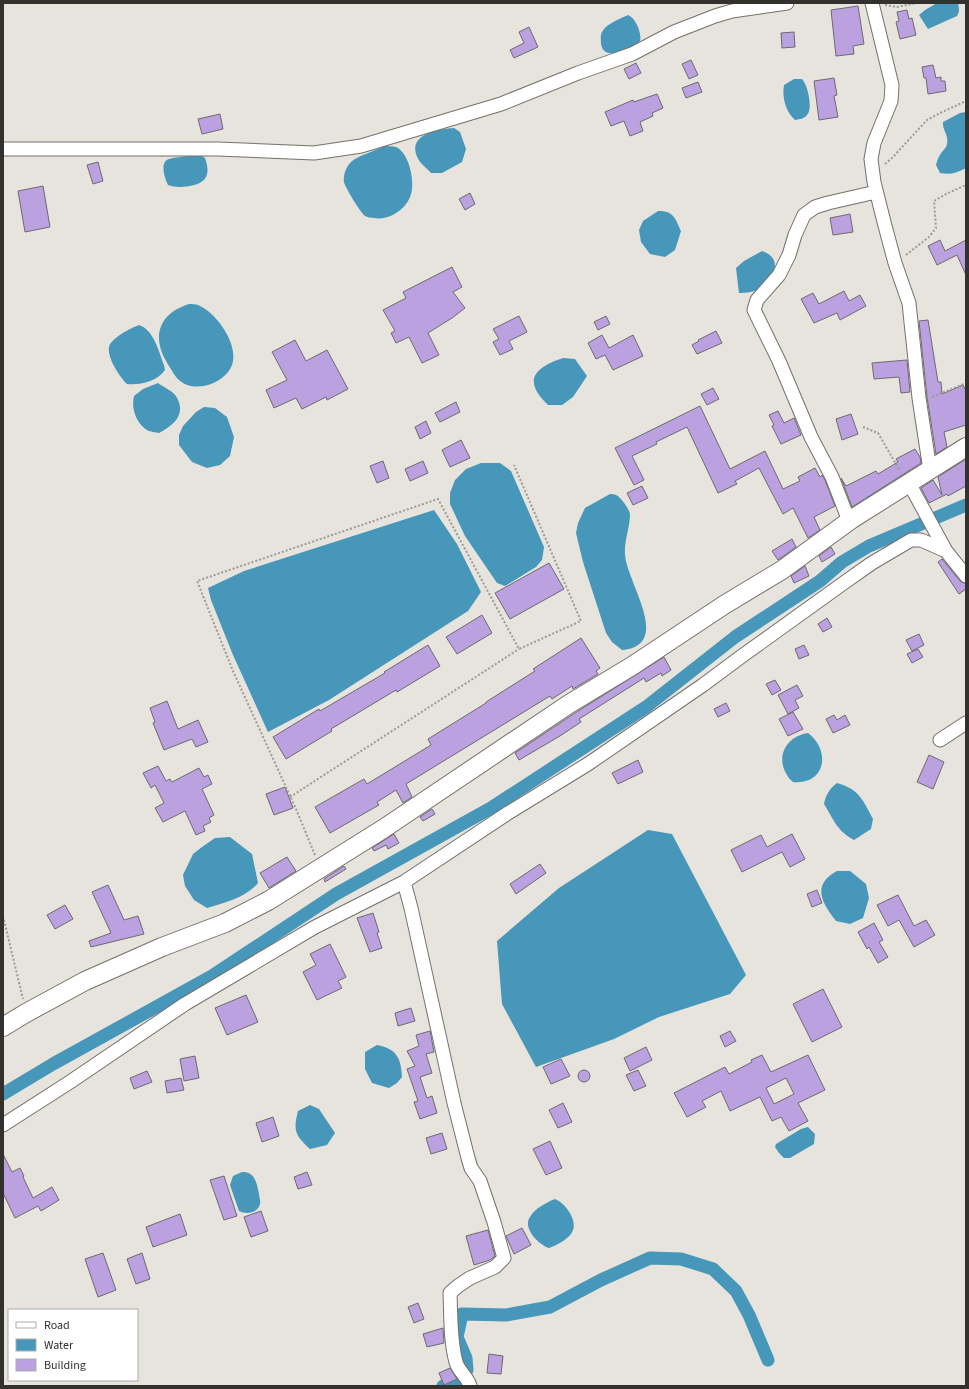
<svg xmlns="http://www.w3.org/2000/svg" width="969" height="1389" viewBox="0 0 969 1389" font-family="'Source Sans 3',sans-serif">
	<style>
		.water { fill: #4797bb }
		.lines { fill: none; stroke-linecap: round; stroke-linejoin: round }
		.canal { stroke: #4797bb; stroke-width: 13 }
		.building { fill: #bca1e1; stroke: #6c6a6f; fill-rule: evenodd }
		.street-casing { stroke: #74716b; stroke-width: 15 }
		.secondary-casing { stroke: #74716b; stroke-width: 20 }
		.path { stroke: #9d9a95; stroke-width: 2; stroke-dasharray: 2 2; stroke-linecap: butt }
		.street { stroke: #fff; stroke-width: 13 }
		.secondary { stroke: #fff; stroke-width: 18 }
	</style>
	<rect width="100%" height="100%" fill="#e7e3dd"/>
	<!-- water -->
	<path class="water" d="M937,3H958C959,8 960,11 957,16L928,29L919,15L925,10Z
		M628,15C636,18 642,34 640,41C632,48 604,63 601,44C601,40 600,36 602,32C607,23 620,19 628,15Z
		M794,79H802C808,85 813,109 807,115C804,119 800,119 795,120C785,111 782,97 784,85Z
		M966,112V168C957,173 950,175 940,173L936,165C937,161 938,158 940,155C942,151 946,149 947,144C949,135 942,130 943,122L960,113Z
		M454,128L460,132L466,149L462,162L442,173H431C428,169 423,166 420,162C403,136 435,129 454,128Z
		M384,146C388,146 392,146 396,147C409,153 415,180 411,194C407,209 389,221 374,218C371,218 367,217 365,216C360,212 345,187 344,182C343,175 346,167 351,162C357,156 375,151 384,146Z
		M189,156H202L205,158C207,164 209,171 206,177C201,187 178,189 168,185C165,179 159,162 169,159C175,157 183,157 189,156Z
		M658,211C674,211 675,218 681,231L675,250L665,257L650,254L641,242L639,230L643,221Z
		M762,251C784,259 774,277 761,288C756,292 745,293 739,293L736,268L744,261Z
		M189,304C192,304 195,304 198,305C218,313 245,352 228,372C218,385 193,393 179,380C175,377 172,370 169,366C151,339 157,314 189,304Z
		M139,325C154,330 159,352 164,365L165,370C156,382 141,385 127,384C120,377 107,358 109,347C111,338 131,328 139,325Z
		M563,358L575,359L587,376L573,397L562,405H548C523,381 533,368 563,358Z
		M158,383C163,387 173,391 176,396C187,414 174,425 159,433C156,432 150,432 147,430C136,423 131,408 134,396L143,389Z
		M204,407L215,408L227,417L234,437L230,456L220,465L207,468L192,462L179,445V435L183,426L196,412Z
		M481,463H500L511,471L544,547L542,560L536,567L505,586L497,583L465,536L450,504V493L455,480L466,469Z
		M610,494C612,494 614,494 616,495C621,497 629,509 630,514C630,528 624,541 625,554C626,582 674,645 622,650L612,642L606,633L583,562L576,533L578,523L585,508Z
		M434,510L457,544L481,592L468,611L329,700L268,732L233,655L211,600L208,588L244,571Z
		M808,733C831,750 826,785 793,782C791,780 788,778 787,775C775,756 787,736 808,733Z
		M837,783C859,789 863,800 873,819L871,829L854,840C837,831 834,820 824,804C826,795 829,789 837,783Z
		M648,830L672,834L746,975L730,994L659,1017L614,1039L536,1067L502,1004L497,941L559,888Z
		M230,837L252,854L258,883C245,898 226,902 207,908L194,900L185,886L183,875L193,854L202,847L215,838Z
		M837,871H850L866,884L869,898L863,918L850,924L836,921C822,903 811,885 837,871Z
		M377,1045C397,1049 401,1058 402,1077L397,1083L389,1088L372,1083L365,1069V1052Z
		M310,1105L319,1109L335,1133L327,1145L310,1149C295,1135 293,1131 298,1111Z
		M808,1127L815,1134L814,1144L790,1158H784L779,1153L775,1147L776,1144L801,1129Z
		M242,1172C255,1171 257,1184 259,1194C259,1197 261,1201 260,1204C258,1213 246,1215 239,1211L230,1185L233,1176Z
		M555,1199C565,1203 577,1219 573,1230C570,1239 557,1245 549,1248C539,1245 522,1228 530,1217C534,1209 547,1202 555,1199Z"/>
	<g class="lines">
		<!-- canal -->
		<path class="canal" d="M3,1094L53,1064L212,976L336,894L491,808L646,707L735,637L820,581L842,562L869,546L966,505
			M467,1370L466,1358L457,1337L462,1314L506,1315L550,1307L601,1280L650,1258L681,1259L713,1269L736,1291L749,1315L768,1360
			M443,1386L464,1377"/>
	</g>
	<!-- building -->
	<path class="building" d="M858,6L864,44L853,46L854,54L836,56L831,10Z
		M907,10L909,19L912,18L916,35L900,39L896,22L899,21L897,12Z
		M529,27L538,47L514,58L510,50L524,43L519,32Z
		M794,32L795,47L782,48L781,33Z
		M691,60L698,75L689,79L682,64Z
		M636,63L641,73L629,79L624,69Z
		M933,65L936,78L941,77V81H945L946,91L928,94L926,78H924L922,67Z
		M834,78L837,95L834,96L838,117L819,120L814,81Z
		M698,82L702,92L686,98L682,88Z
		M657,94L663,108L652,113L653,116L640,122L643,131L630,136L624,121L611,126L605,112L633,100L634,102Z
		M220,114L223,129L202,134L198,119Z
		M98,162L103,181L93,184L87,165Z
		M43,186L50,227L25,232L18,191Z
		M470,193L475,204L465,210L459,199Z
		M850,214L853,232L833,235L830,218Z
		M940,240L945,251L966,240V275L957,255L937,265L928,246Z
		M452,267L462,287L453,292L465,308L452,318L428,333L439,355L422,363L409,337L396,343L391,333L395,331L383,310L406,298L403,292Z
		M844,291L849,301L860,295L866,306L840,320L837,313L814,323L801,299L813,293L819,304Z
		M519,316L527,332L509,341L513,349L500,355L493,342L499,339L493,329Z
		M606,316L610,324L598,330L594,322Z
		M928,320L938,382H941L942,394L963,385L966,391V425L944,432L947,447L936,454L927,397L919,321Z
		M716,331L722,343L697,354L692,345L699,341L698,340Z
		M602,335L609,348L633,335L643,356L613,370L605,355L596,359L588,343Z
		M295,340L306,361L327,350L348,389L327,400L326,397L302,409L296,398L274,408L266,390L287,380L272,352Z
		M907,360L910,392L901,393L899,377L874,379L872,363Z
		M713,388L719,399L707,405L701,394Z
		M456,402L460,412L440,422L435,413Z
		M700,406L730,469L765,451L783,489L800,481L798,477L815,468L820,477L822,475L825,480L835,506L814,517L820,530L808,538L793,508L783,514L759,468L735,481L737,484L718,493L687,427L656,442L657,444L632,456L644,480L634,485L615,448Z
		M778,411L784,423L794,418L801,435L781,444L772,426L774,425L769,415Z
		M851,414L858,434L842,440L836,419Z
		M426,421L431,433L420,439L415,427Z
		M461,440L470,458L450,467L442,450Z
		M915,449L920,457L921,463L852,507L841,478L846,486L876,471L878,474L898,462L896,459Z
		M966,459V486L948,496L947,494L929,503L921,488L933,480L942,495L938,477Z
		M383,461L389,478L377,483L370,466Z
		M423,461L428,473L410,481L405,469Z
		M642,486L648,498L633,505L627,493Z
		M792,539L796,547L778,560L772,551Z
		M831,547L835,554L822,562L819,556Z
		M942,559L960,581L966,584V589L959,594L938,562Z
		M549,563L564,589L510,619L495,593Z
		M805,566L809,576L794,583L791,576Z
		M482,615L492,633L457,654L446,637Z
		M827,618L832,627L823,632L818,624Z
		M919,634L924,645L912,651L906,640Z
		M581,638L600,668L596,671L598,674L573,689L572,686L552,699L550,696L406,784L412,797L403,803L396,790L377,802L379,805L330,833L315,807L364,779L367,784L431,745L428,739L486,703V702L535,671L533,669Z
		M428,645L440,666L397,692L396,690L331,729L332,731L286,759L273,737L319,709L320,711L385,673L384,672Z
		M804,645L809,655L799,659L795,649Z
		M918,649L923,657L912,663L907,654Z
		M664,657L671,670L662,676L661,673L646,682L644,678L579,719L581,722L560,736L519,760L515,753L575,713Z
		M775,680L781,690L772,695L766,684Z
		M797,685L803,696L795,700L799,708L788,714L778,695Z
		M167,701L178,729L198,720L208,742L196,747L192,739L164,750L153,723L155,722L150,708Z
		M726,703L730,711L718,717L714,709Z
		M793,712L803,729L788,736L779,719Z
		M834,715L837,720L845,715L850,725L833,733L826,719Z
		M929,755L944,762L933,789L917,782Z
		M638,760L643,772L618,784L612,773Z
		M158,766L166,781L170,779L172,782L199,768L204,777L208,775L212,784L202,789L214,815L209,818L211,822L203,826L205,831L196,835L185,811L163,822L155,808L164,803L155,785L151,788L143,773Z
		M285,787L293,808L274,815L266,794Z
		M432,809L435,814L423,821L420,817Z
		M394,834L399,843L388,849L386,845L374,851L372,848Z
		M792,834L805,859L790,867L782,852L742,872L731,850L761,835L767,847Z
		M287,857L296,871L269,888L260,873Z
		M540,864L546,873L516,894L510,884Z
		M344,866L346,869L325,882L324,879Z
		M108,885L124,920L138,916L144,934L91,947L89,941L111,933L92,892Z
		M817,890L822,903L812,907L807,894Z
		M898,895L914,926L926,920L935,935L914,947L899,920L888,926L877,905Z
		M65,905L73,919L55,929L47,915Z
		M373,913L379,932L377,933L382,948L370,952L357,918Z
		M874,923L883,940L879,942L888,957L878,963L869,947L867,949L858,932Z
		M330,944L346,977L338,981L342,988L317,1000L303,972L316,965L310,954Z
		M823,989L842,1027L812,1042L793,1004Z
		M246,995L258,1022L227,1035L215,1008Z
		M411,1008L415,1021L398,1026L395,1013Z
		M430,1031L434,1052L426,1054L432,1073L420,1077L427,1098L432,1096L437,1113L420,1119L414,1102L418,1101L407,1069L415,1066L407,1051L419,1046L416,1035Z
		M730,1031L736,1041L725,1047L720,1036Z
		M646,1047L652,1060L630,1071L624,1058Z
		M762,1055L771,1072L808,1055L825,1090L798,1103L808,1121L789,1131L781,1117L772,1121L760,1097L730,1111L721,1091L702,1101L706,1107L687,1117L674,1093L725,1067L729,1074L752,1062L751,1060ZM786,1078L794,1094L774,1104L766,1088Z
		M195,1056L199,1078L184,1081L180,1059Z
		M561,1059L570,1076L551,1084L543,1067Z
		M578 1076a6 6 0 1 1 12 0a6 6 0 1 1-12 0Z
		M638,1070L646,1086L634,1091L626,1075Z
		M147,1071L152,1082L134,1089L130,1078Z
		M181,1078L184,1090L167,1093L165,1081Z
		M563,1103L572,1122L558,1128L549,1110Z
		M273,1117L279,1136L262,1142L256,1123Z
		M442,1133L447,1149L431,1154L426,1138Z
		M550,1141L562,1168L546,1175L533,1149Z
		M3,1154L12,1172L20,1168L24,1176L23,1177L33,1198L52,1187L59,1200L41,1211L38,1206L15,1218L3,1193Z
		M307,1172L312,1185L298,1189L294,1177Z
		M224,1176L237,1216L224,1220L210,1180Z
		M261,1211L268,1231L251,1237L244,1217Z
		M180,1214L187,1235L153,1247L146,1227Z
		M522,1228L531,1245L514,1254L506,1236Z
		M488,1230L495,1256L490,1260L474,1265L466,1236Z
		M103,1253L116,1290L98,1297L85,1259Z
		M142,1253L150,1279L136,1284L127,1259Z
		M418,1303L424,1319L414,1323L408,1307Z
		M443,1328L444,1343L427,1347L423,1334Z
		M489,1354L503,1356L501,1374L487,1373Z
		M450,1368L457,1379L444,1385L439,1373Z"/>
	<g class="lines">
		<!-- street casing -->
		<g class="street-casing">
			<path id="street" d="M872,3L892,85L891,101L874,143L871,159L874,182L884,222L895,263L909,303L919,398L930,470
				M3,149H218L314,153L361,146L501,104L578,73L632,54L674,32L715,16L732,11L787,3
				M909,483L946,551L966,576
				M849,521L832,477L811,437L779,361L754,310L757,300L779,275L789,255L795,235L804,215L815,207L828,203L876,192
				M940,740L966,723
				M404,882L411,908L454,1103L468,1158L471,1168L480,1181L494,1222L504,1258L495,1267L470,1278L458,1286L450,1293C451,1316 450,1340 456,1362C458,1371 468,1377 470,1386
				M3,1125L70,1082L185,1004L315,927L404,882L508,813L588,764L703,685L742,656L845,582L872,563L911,540H921L946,551"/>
		</g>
		<!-- secondary casing -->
		<g class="secondary-casing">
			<path id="secondary" d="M3,1027L26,1013L85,981L162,947L225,923L268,901L383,829L569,704L632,666L724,605L782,570L852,519L966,447"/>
		</g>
		<!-- path -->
		<path class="path" d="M885,5L897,7L917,3
			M885,164L892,158L927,120L940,113L966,101
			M906,255L929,237L936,228L934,201L948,193L966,185
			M932,397L966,383
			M863,427L878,433L900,471
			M290,797L519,649
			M315,855L296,809L233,671L197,581L438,499L519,649L581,621L514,465
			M3,916L23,999"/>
		<!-- street -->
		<use href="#street" class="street"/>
		<!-- secondary -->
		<use href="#secondary" class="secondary"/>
	</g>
	<!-- border -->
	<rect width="969" height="1389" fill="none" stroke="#32312e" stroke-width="8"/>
	<!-- legend -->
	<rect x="8" y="1309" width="130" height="72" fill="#ffffff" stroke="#adadab"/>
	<rect x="16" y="1322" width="20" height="6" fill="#ffffff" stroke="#adadab"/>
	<text x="44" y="1329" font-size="12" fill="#32312e">Road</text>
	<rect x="16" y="1339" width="20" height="12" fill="#4797bb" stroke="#adadab"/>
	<text x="44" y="1349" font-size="12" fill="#32312e">Water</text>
	<rect x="16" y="1359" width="20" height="12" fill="#bca1e1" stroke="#adadab"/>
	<text x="44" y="1369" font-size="12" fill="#32312e">Building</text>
</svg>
